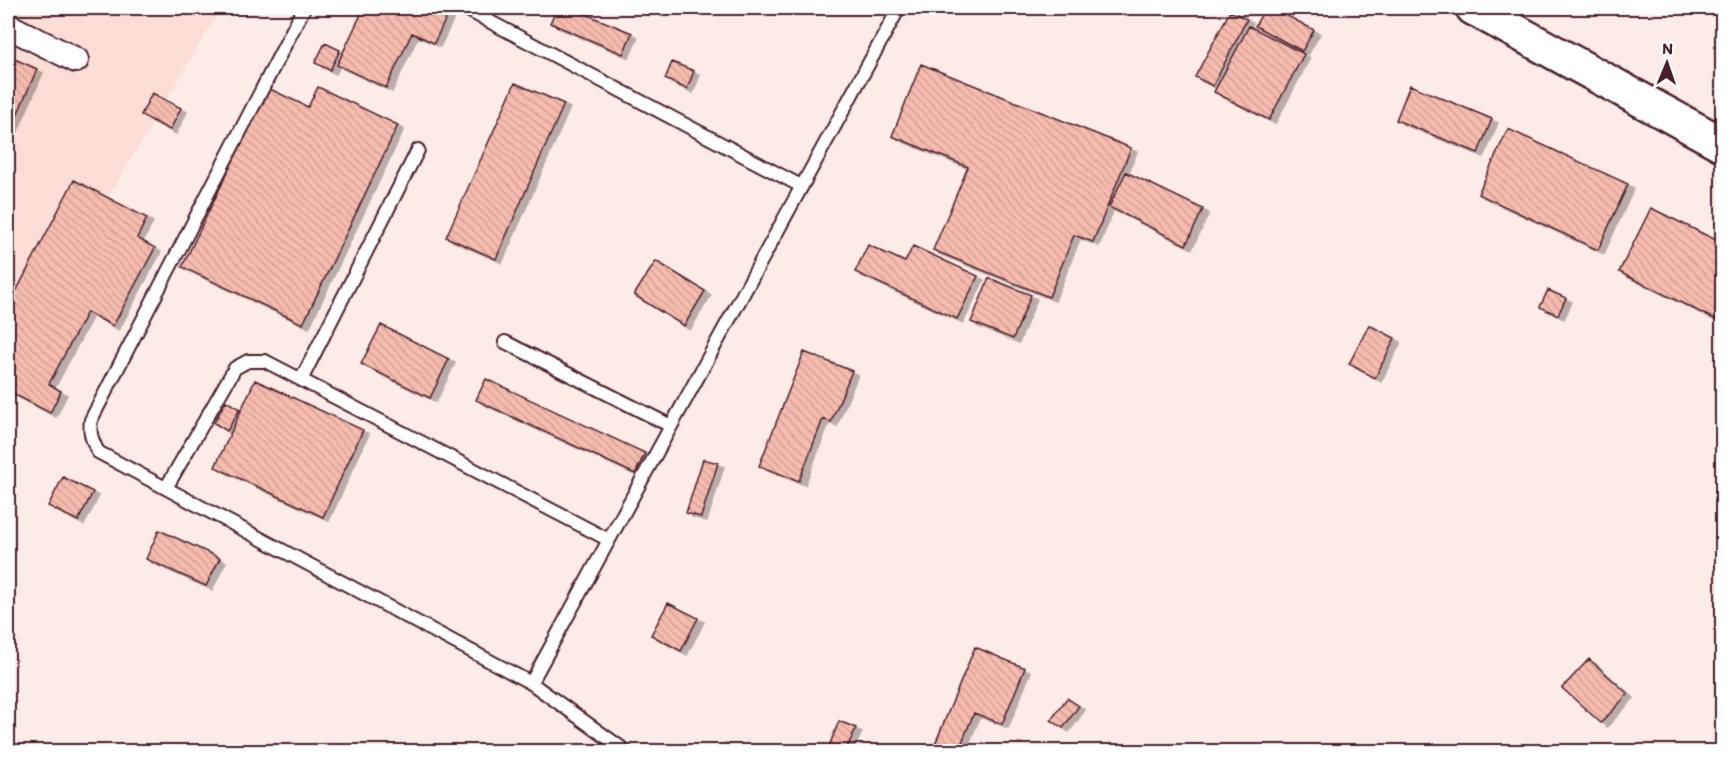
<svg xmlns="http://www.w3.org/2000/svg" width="1730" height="759" viewBox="0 0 1730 759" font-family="Itim,sans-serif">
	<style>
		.built { fill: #faddd6 }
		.building { fill: url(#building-back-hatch); stroke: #4a1f2b; stroke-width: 1.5; filter: url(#shadow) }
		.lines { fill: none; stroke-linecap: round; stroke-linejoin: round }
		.lane-casing { stroke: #4a1f2b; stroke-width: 16 }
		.street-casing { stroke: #4a1f2b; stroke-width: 28 }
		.secondary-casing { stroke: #4a1f2b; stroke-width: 38 }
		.lane { stroke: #fff; stroke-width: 12 }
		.street { stroke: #fff; stroke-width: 24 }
		.secondary { stroke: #fff; stroke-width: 33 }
	</style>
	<defs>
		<pattern id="building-back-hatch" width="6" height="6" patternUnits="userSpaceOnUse" patternTransform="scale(1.5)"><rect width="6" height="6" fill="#f5bbae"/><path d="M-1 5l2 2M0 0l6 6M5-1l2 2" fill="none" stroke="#d4a096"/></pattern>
		<filter id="shadow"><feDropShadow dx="6" dy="4" stdDeviation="0" flood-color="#0004"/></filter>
	</defs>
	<rect width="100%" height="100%" fill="#fcebe7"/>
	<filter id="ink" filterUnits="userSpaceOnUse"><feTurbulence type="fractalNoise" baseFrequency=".0167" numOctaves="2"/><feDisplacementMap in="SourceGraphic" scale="12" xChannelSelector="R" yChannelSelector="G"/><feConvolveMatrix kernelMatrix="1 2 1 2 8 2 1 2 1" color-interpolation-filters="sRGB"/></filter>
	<g filter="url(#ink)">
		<!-- built -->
		<path class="built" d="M8,8H221L8,366Z"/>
		<!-- building -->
		<path class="building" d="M364,8H451L434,43L412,33L386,88L337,65Z
			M557,8H571L632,33L623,54L550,23Z
			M1265,8H1273L1314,30L1302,51L1255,26Z
			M1230,11L1247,19L1213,86L1195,77Z
			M1249,26L1304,54L1269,120L1214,92Z
			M325,43L340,50L330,70L315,63Z
			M8,56L37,69L8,136Z
			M672,62L694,71L687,89L665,79Z
			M921,64L1131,148L1093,242L1074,235L1049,297L933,250L968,167L892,136Z
			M515,83L564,104L496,259L446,237Z
			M1410,85L1492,119L1478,153L1396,120Z
			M318,87L398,125L303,324L182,267L268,88L308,107Z
			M152,93L181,108L170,130L141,115Z
			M1508,129L1628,184L1598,250L1478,194Z
			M1126,172L1203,209L1186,245L1109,207Z
			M74,180L147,218L137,238L155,248L113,326L87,312L49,384L61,391L50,413L8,391V307Z
			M1651,208L1722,243V323L1619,272Z
			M868,245L905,262L913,246L978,276L957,319L855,272Z
			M656,261L705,291L684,326L634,295Z
			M989,278L1031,295L1013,339L971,322Z
			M1548,290L1566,298L1558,315L1540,307Z
			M381,325L449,359L430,398L361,364Z
			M1369,325L1395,338L1375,378L1349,364Z
			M804,352L852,371L831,422L823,419L799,481L759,466Z
			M486,379L645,453L635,474L476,400Z
			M255,380L363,430L323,517L215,467Z
			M226,401L240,409L227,431L214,423Z
			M703,459L718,463L701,517L686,513Z
			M63,477L93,492L78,521L48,506Z
			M159,530L220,558L206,586L146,559Z
			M668,603L698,618L681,651L651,635Z
			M975,647L1025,668L1002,724L974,713L958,752H938L933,749Z
			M1589,659L1628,694L1601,723L1562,688Z
			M1067,698L1079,706L1063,728L1051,720Z
			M839,721L856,728L845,752H833L828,749Z"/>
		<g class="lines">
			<!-- lane casing -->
			<g class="lane-casing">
				<path id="lane" d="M304,8L91,420C89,433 92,440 98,452L531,683L899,8
					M464,8L801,186
					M505,342L671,426
					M301,380L418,150
					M166,488L235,368L248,361H265L609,540
					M531,683L627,752"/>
			</g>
			<!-- street casing -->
			<g class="street-casing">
				<path id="street" d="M8,26L76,60"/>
			</g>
			<!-- secondary casing -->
			<g class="secondary-casing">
				<path id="secondary" d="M1473,8L1722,144"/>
			</g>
			<!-- lane -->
			<use href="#lane" class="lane"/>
			<!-- street -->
			<use href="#street" class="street"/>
			<!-- secondary -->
			<use href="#secondary" class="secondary"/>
		</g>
	</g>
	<!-- margin -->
	<rect width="1730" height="759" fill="none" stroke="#fff" stroke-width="30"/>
	<rect x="15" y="15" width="1700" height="729" fill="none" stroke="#4a1f2b" stroke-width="2" filter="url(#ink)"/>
	<!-- north arrow -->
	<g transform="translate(1667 63) rotate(2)" stroke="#ffffff" stroke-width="4.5" paint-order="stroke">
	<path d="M0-4.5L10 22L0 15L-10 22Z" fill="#4a1f2b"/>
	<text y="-9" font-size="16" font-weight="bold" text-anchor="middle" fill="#4a1f2b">N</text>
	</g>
</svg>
